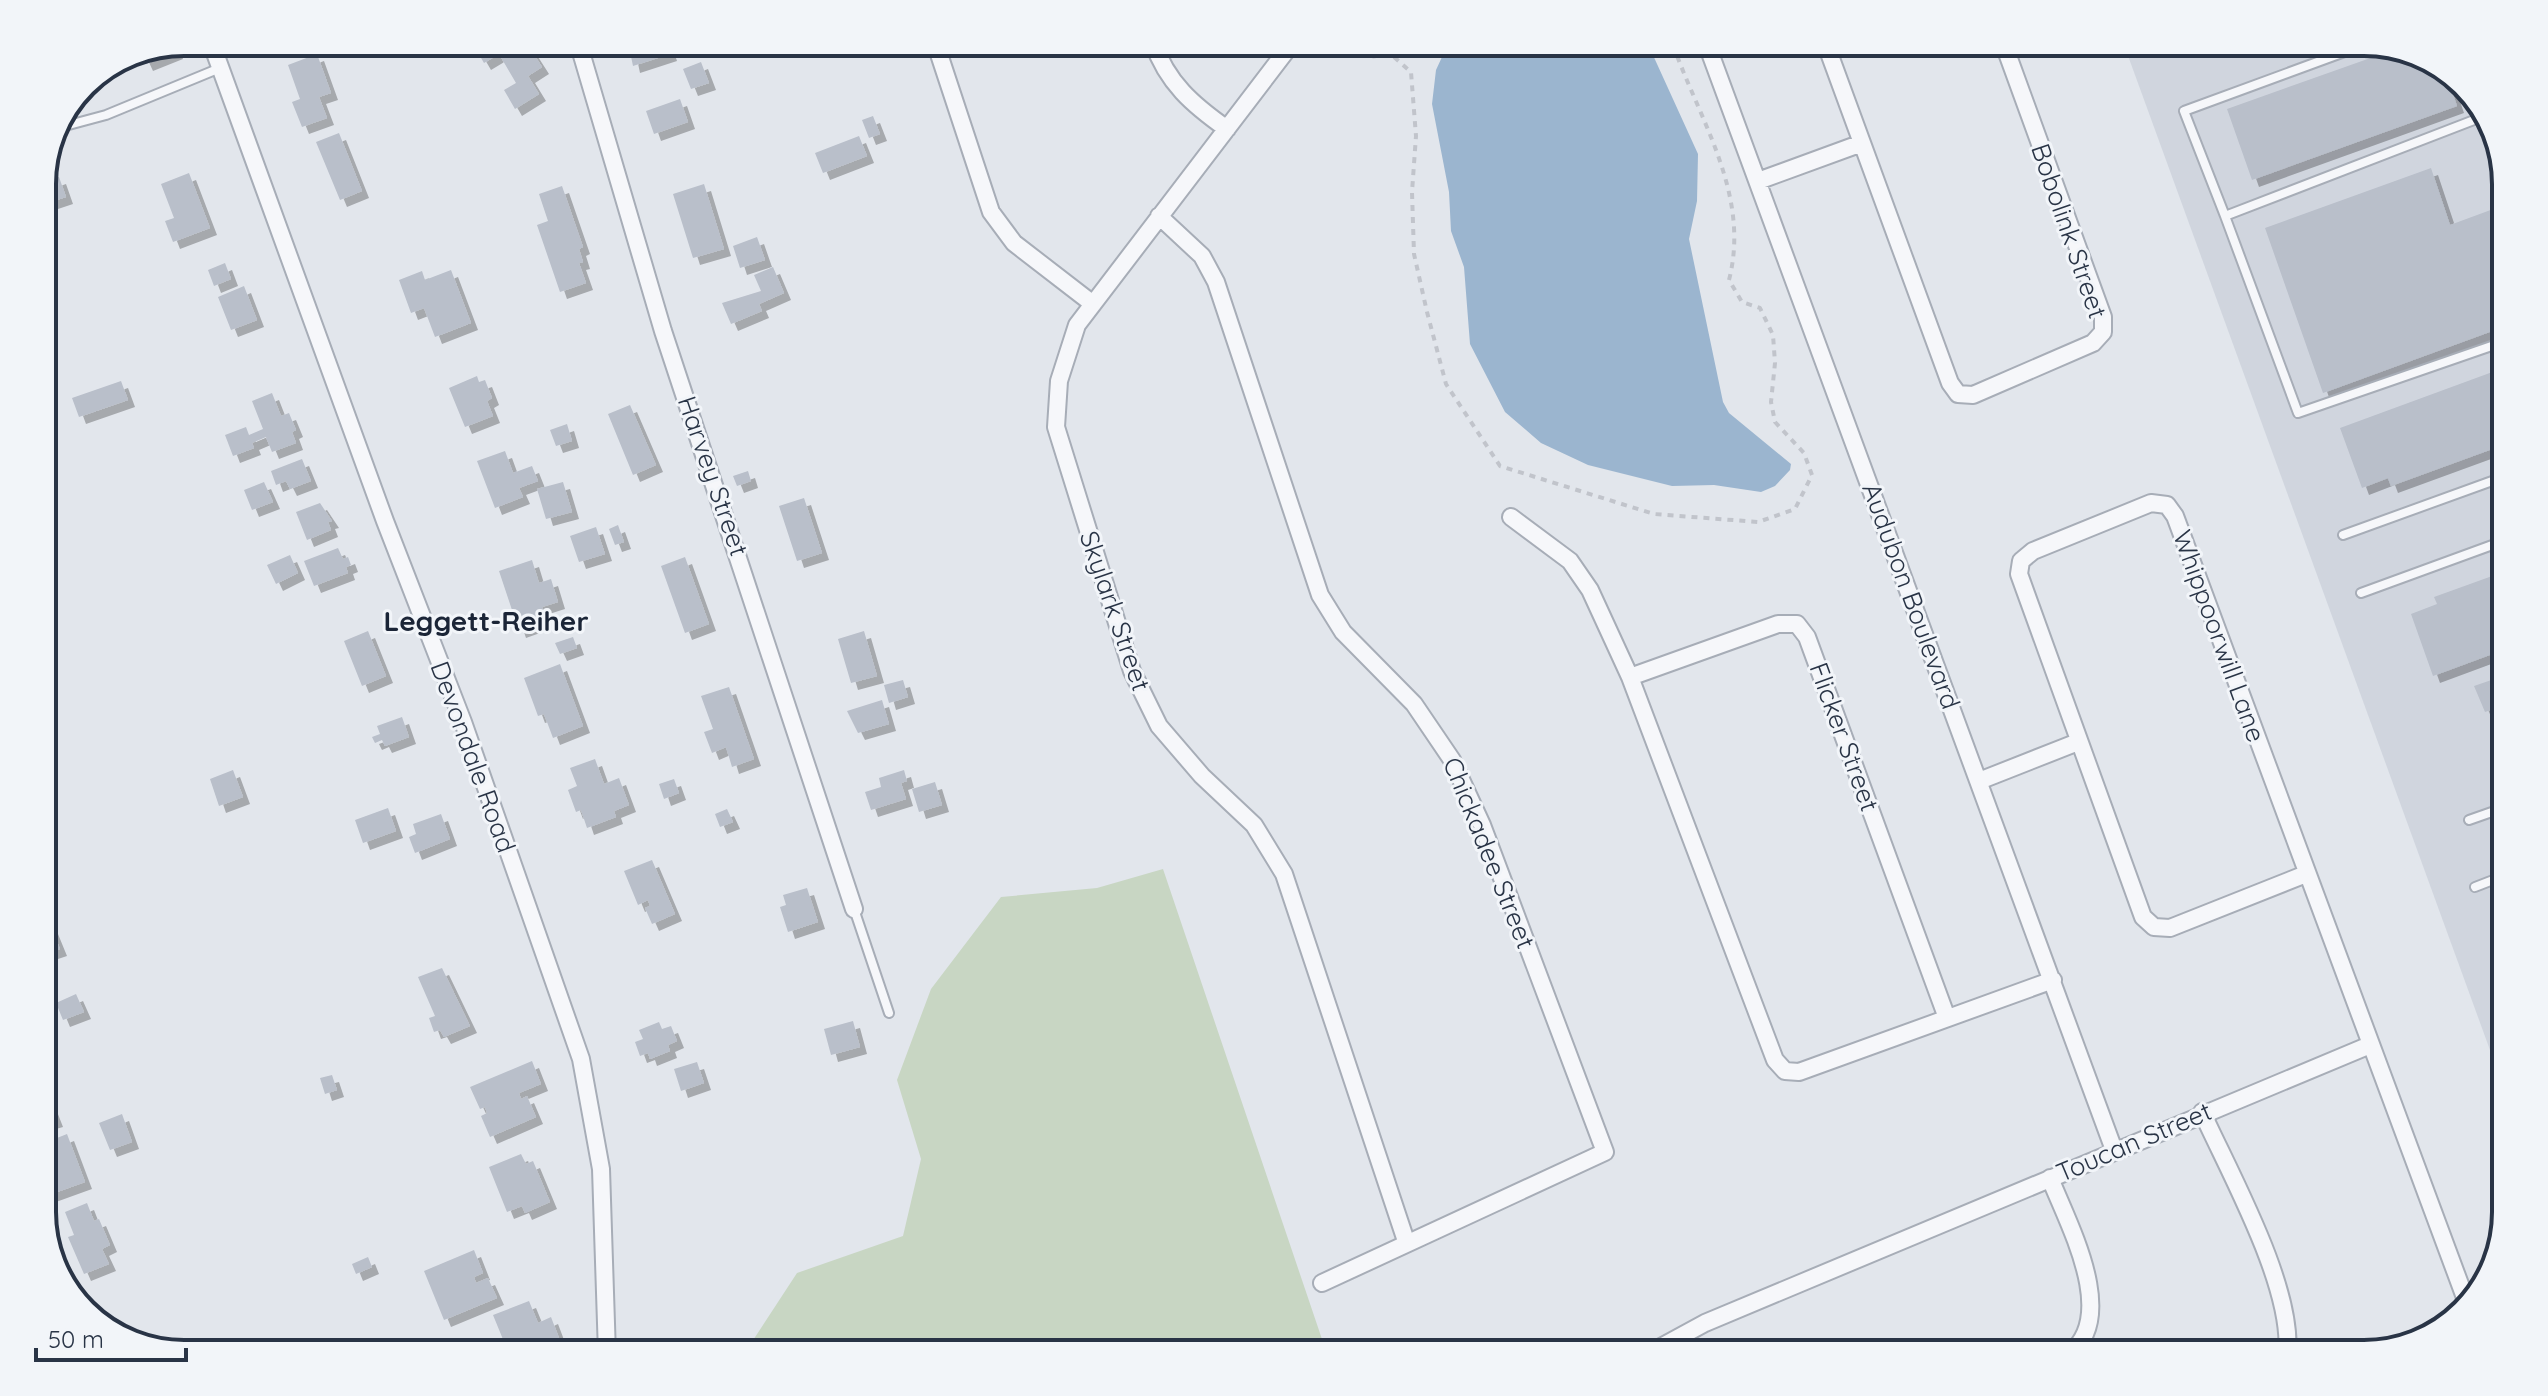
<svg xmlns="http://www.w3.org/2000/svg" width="2548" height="1396" viewBox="0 0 2548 1396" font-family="Quicksand,sans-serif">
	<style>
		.built { fill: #d0d5de }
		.green { fill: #c8d6c3 }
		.water { fill: #9bb5cf }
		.building { fill: #b9bfca; filter: url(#shadow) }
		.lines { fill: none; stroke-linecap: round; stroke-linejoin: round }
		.lane-casing { stroke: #a7adb7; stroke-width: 12 }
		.street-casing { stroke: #a7adb7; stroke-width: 20 }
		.path { stroke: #c1c4cb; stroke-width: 4; stroke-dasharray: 6 6; stroke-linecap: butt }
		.lane { stroke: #f6f7fa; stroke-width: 8 }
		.street { stroke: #f6f7fa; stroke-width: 16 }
		.labels { text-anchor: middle; stroke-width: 6; stroke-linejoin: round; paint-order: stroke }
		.street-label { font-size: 26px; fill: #293446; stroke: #f2f5f9 }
		.neighbourhood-label { font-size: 28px; font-weight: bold; fill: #1b2537; stroke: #f2f5f9 }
		.rim { fill: none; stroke: #293446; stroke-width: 4 }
	</style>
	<defs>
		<filter id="shadow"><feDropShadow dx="7" dy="7" stdDeviation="0" flood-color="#0004"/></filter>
	</defs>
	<rect width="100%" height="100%" fill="#e2e6ec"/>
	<!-- built -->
	<path class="built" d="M2123,42H2364L2434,61L2487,113L2506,176V1094Z"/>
	<!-- green -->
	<path class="green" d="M1163,869L1327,1354H744L797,1273L903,1236L921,1159L897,1080L931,989L1001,897L1097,888Z"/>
	<!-- water -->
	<path class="water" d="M1468,42H1647L1698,154L1697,201L1689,239L1723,402L1729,413L1791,464L1790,470L1775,486L1761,492L1714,485L1672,486L1588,465L1541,443L1505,412L1470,344L1464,267L1451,231L1449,192L1432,104L1436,70L1442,57Z"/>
	<!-- building -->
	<path class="building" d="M476,42H526L542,67L528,76L539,94L515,109L504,90L516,83L499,54L484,63L473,44Z
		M628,42H666L670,54L633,66Z
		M173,44L176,52L146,64L140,51Z
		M2393,50L2434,61L2445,71L2457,106L2252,180L2227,109Z
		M317,54L331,93L319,97L327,118L302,127L292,102L300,99L288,65Z
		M701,62L709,83L691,89L683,69Z
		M680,99L688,122L654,134L646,111Z
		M873,116L880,134L869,138L862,120Z
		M339,133L362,191L340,200L316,142Z
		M859,136L867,156L823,173L815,153Z
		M2431,168L2450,225L2496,208L2506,235V326L2323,393L2265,228Z
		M189,173L210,228L173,242L165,221L174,218L161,184Z
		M59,177L66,197L42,205V183Z
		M704,184L724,249L693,258L673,194Z
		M562,186L583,247L579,249L583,262L579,263L586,283L560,292L537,225L548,221L539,194Z
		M757,237L765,260L740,268L733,246Z
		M225,263L231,279L214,286L208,270Z
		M773,267L784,293L759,304L762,311L731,324L722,303L761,291L754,275Z
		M451,270L471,323L435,337L424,308L411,313L399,280L422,271L425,280Z
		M244,286L257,320L231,330L218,297Z
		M2506,367V444L2391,486L2388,478L2362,488L2340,428Z
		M477,376L479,382L485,380L492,398L487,401L493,416L465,427L449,388Z
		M121,381L128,400L79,417L72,398Z
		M272,393L281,416L289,413L296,430L292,432L296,443L272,452L266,437L252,443L254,448L233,456L225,435L246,427L249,435L263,429L252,401Z
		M630,405L656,465L633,475L608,414Z
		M567,424L572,441L556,446L550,430Z
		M505,451L513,473L532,466L538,481L519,488L523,497L495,508L477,461Z
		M302,459L311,481L290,489L286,481L276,485L271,471Z
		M748,471L751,481L737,486L733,476Z
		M264,482L273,502L252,510L244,490Z
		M563,482L572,512L546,519L537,489Z
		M804,498L822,553L797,561L779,506Z
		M320,503L332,521L328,522L331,530L307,540L296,512Z
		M618,525L624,542L615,545L609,529Z
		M596,527L605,554L579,562L570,536Z
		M338,548L343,559L348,557L351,565L346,567L348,573L314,586L304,561Z
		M290,555L298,573L276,584L267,565Z
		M685,557L709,624L685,633L661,566Z
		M532,560L539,583L551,579L558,602L542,607L547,621L519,631L499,571Z
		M2506,571V649L2433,676L2411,614L2437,604L2434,597Z
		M368,631L386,676L362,686L344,641Z
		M864,631L877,676L851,683L838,639Z
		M573,637L577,648L560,654L555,643Z
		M560,664L583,726L553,738L544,714L538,716L524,678Z
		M2506,675V705L2485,712L2474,686Z
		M903,680L908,697L889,703L884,685Z
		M729,687L754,759L732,767L726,747L712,753L704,732L713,729L701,696Z
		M882,700L889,724L858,733L847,711Z
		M402,717L409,737L385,746L382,740L375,743L372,737L380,734L377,726Z
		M595,759L604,784L619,778L629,805L614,811L616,817L587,828L581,810L576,812L568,790L577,786L570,768Z
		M233,770L243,797L219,806L210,779Z
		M904,770L907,781L901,783L906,799L871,810L865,792L881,787L879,778Z
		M674,779L679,793L664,799L659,784Z
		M935,782L942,805L919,812L912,789Z
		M388,808L396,831L363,843L355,820Z
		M727,809L733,822L720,827L715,814Z
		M441,814L450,839L415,853L409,837L416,834L413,824Z
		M652,860L675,914L652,924L645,908L650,906L648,900L638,905L624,871Z
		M807,888L818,922L788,932L780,907L786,905L783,895Z
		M51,927L60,949L42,955V930Z
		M442,968L470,1026L444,1037L440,1030L434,1032L429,1018L435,1016L418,977Z
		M76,994L84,1012L63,1020L56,1003Z
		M853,1021L860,1047L831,1055L824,1029Z
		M659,1022L662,1029L671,1026L677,1041L668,1045L670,1051L650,1059L648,1053L640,1056L635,1042L643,1039L639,1030Z
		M532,1061L541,1084L519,1093L521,1099L527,1096L536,1117L490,1137L481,1116L487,1113L485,1107L480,1109L470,1087Z
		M697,1062L704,1083L681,1091L674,1069Z
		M332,1075L337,1090L325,1094L320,1078Z
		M42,1084L56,1120L42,1124Z
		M122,1114L132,1142L110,1150L99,1123Z
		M67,1134L85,1182L49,1195L42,1173L54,1169L50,1160L45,1162L42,1144Z
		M521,1154L526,1164L533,1161L550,1202L525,1213L522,1206L507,1212L489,1167Z
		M87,1203L94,1221L99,1219L110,1245L102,1249L109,1264L84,1274L68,1237L74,1235L65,1212Z
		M474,1250L483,1273L474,1277L476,1283L488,1278L497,1298L444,1320L424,1271Z
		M368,1257L372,1267L356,1274L352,1264Z
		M529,1301L538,1323L551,1317L562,1346L543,1354L536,1348L527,1354H509L493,1315Z"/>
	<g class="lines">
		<!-- lane casing -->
		<g class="lane-casing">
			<path id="lane" d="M1350,42C1362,51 1371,55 1385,50L1390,42
				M2170,42L2185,49L2205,42
				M2487,115L2225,216L2298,413L2506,341
				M65,126L106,115L220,68
				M2225,216L2184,111L2369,43
				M2343,535L2506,476
				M2361,593L2506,540
				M2469,820L2506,807
				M2475,887L2506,875
				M854,909L889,1013"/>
		</g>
		<!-- street casing -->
		<g class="street-casing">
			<path id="street" d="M211,42L385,521L463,722L581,1059L601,1169L607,1354
				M578,42L663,331L854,909
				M935,42L991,212L1014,243L1093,304
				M1153,42C1167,83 1193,105 1227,129
				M1293,42L1077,325L1059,381L1056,427L1132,671L1159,726L1202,776L1254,825L1284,874L1406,1241
				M1706,42L2114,1150
				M1825,42L1950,383L1958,394L1973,395L2093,343L2103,332V317L2003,42
				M1758,181L1862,143
				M1159,216L1202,256L1216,282L1320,595L1343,632L1414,704L1452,760L1482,825L1605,1152L1322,1283
				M1511,517L1570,561L1590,590L1630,677L1775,1060L1785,1071L1799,1072L2053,980
				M1630,677L1778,624H1797L1807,637L1947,1018
				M1979,781L2078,742
				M2306,874L2170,928L2154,927L2143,917L2019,574L2021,561L2033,551L2151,503L2167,505L2175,516L2467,1303
				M2202,1112C2230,1174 2294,1288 2287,1354
				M2050,1178C2068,1224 2119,1316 2069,1354
				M1648,1354L1705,1323L2370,1045"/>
		</g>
		<!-- path -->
		<path class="path" d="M1394,57L1411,72L1416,136L1412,192L1414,254L1427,312L1446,384L1500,466L1654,514L1758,522L1795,509L1812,475L1804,453L1775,422L1771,402L1775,363L1773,335L1760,308L1742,302L1729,280C1751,194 1699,120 1672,42"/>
		<!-- lane -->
		<use href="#lane" class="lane"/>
		<!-- street -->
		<use href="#street" class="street"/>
	</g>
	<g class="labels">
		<!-- street labels -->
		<g class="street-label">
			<text transform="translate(2069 231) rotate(71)" y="9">Bobolink Street</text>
			<text transform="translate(713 476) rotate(71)" y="9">Harvey Street</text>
			<text transform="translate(1911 596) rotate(70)" y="9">Audubon Boulevard</text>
			<text transform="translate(1115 611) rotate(71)" y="9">Skylark Street</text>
			<text transform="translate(2219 636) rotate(70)" y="9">Whippoorwill Lane</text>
			<text transform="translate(1844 737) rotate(70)" y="9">Flicker Street</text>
			<text transform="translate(473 757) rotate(70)" y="9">Devondale Road</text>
			<text transform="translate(1489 853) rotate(68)" y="9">Chickadee Street</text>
			<text transform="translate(2134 1142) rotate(-23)" y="9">Toucan Street</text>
		</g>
		<!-- neighbourhood labels -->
		<g class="neighbourhood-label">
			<text x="486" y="631">Leggett-Reiher</text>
		</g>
	</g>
	<!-- crop -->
	<path d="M0 0H2548V1396H0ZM184 56H2364A128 128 0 0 1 2492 184V1212A128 128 0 0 1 2364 1340H184A128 128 0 0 1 56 1212V184A128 128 0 0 1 184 56Z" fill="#f2f5f9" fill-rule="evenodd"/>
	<path class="rim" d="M184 56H2364A128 128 0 0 1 2492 184V1212A128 128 0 0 1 2364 1340H184A128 128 0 0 1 56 1212V184A128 128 0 0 1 184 56Z"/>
	<!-- scale -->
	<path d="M36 1348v12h150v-12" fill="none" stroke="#293446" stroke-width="4"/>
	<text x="48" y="1348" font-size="24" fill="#293446" stroke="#f2f5f9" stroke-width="6" paint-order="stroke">50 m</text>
</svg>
